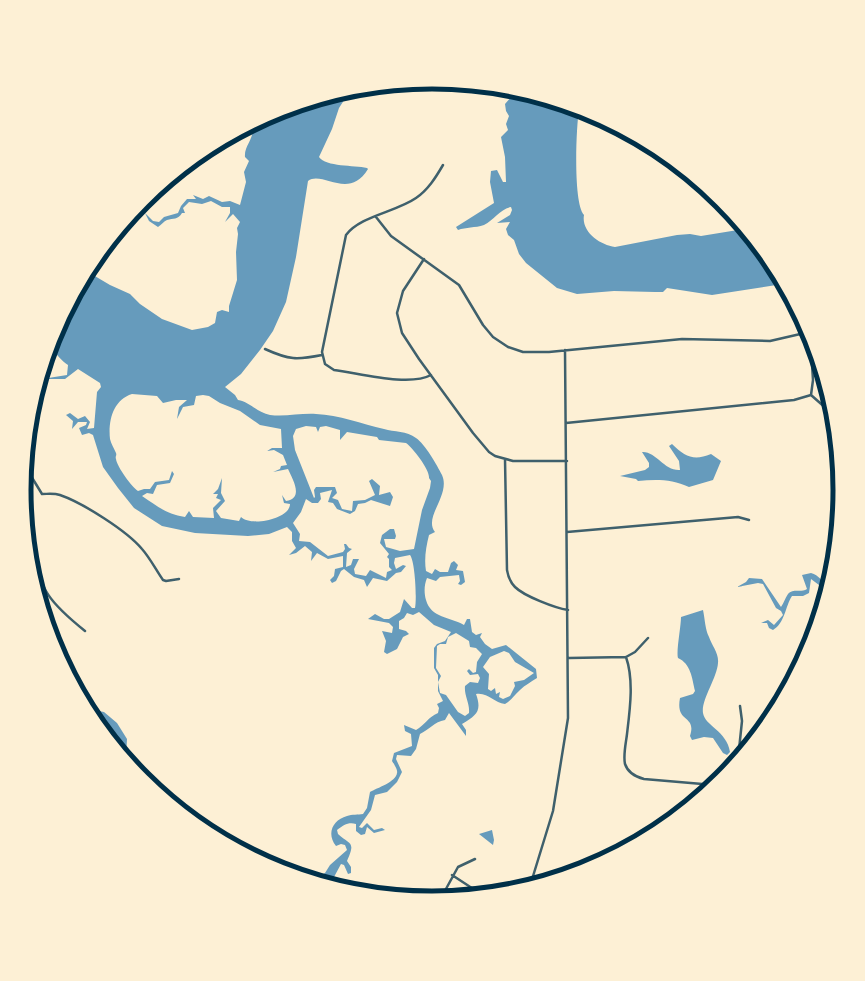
<svg xmlns="http://www.w3.org/2000/svg" width="865" height="981" viewBox="0 0 865 981" font-family="Jost,sans-serif">
	<style>
		.water { fill: #669bbc; fill-rule: evenodd }
		.lines { fill: none; stroke-linecap: round; stroke-linejoin: round }
		.minor { stroke: #3f606c; stroke-width: 2.5 }
		.rim { fill: none; stroke: #003049; stroke-width: 5 }
	</style>
	<rect width="100%" height="100%" fill="#fdf0d5"/>
	<!-- water -->
	<path class="water" d="M512,90L579,110C576,128 573,203 584,215C581,232 600,245 615,247L677,235L690,234L701,236L744,229L772,264L783,284L712,295L667,288L663,292H655L614,291L577,294L557,288L526,263L519,254L514,240L508,235L506,229L510,222L497,223L510,215L512,210L511,207C500,209 494,220 484,225C475,228 466,227 458,230L456,227L494,203L490,182L491,171L497,170L503,182H506L505,157L501,137L508,130L506,124L509,116L506,111L505,104L511,97Z
		M350,91L339,108L332,129L319,157C326,167 354,165 367,168L368,169C349,201 322,170 308,181L296,257L286,302L273,331L260,350L241,374L225,387L235,395L238,400C250,402 258,413 270,415C285,417 301,413 316,414C339,415 362,424 384,429C394,432 407,431 416,438C425,444 437,465 442,475C451,495 423,517 435,532L429,535C426,547 424,559 426,571L432,574L435,569L440,572H448L451,563L454,561L458,565L456,570L463,571L465,582L461,585L458,584L460,581L459,575L440,577L436,581L427,578C424,585 424,593 426,600C431,618 450,617 464,625L467,619H470L472,632L476,635L482,633L480,637L485,644L492,649L506,645L536,669L537,678C531,682 525,685 520,690C514,695 512,700 505,704C494,703 488,692 476,694C482,711 477,715 462,724L466,730V736L449,713L445,720C434,722 430,729 420,734L416,749L411,756L397,755L396,759L402,772L397,782L387,792L375,795L371,810L359,827L362,828L367,823L374,830L382,828L385,830L374,833L367,827L365,834L361,835L356,831V824C348,822 344,825 337,830L338,834C350,845 356,841 347,861L351,867V873L348,874L344,865L341,864L334,877L328,883L315,880L325,873L330,865L347,850L345,845L341,844L336,846C326,833 333,820 347,816C352,814 358,815 363,814L367,808L370,792C377,788 396,782 397,773C398,770 394,764 392,761L394,753L412,746L411,734L405,731L404,725L416,730C425,725 428,717 438,713L439,708L437,704L443,701L438,691V675L434,668V648L437,644L445,641L451,632L434,625L419,612L413,615L407,613L404,618L399,621V629L406,631L409,634L403,637L397,649L387,654L384,652L386,641L382,631L392,633L393,627L389,623L368,619L375,614L384,619H389L400,612L404,599L412,608H415C417,599 415,561 410,555L395,558L394,563L396,569L403,565L406,566L401,572L396,573L387,581L373,578L367,587L364,580L354,577L344,569L341,571L336,581L332,583L330,580L334,576L335,569L343,567V556L328,559L317,553L311,561L312,552L305,546L296,553L289,555L296,548L292,541V532L287,527L269,534L248,536L195,533L162,526L134,508L118,488L103,467L93,435L89,433L82,435L79,428L86,425L87,422H78L72,429L73,421L66,415L70,413L78,419L85,416L90,422L87,429L94,428L97,392L101,387L100,383L78,369L65,379H42L67,375L68,365C61,361 58,354 50,349L55,334L88,272L110,285L130,294L140,304L162,319L192,330L208,327L215,323L217,312L222,310L229,312V306L237,280L236,252L238,234L237,228L240,222L233,214L225,222L230,213V207H222L211,201L202,204L189,202L183,208L185,213H182C178,220 173,218 167,220C164,221 161,225 158,227L149,221L145,213L153,221L159,222L164,217L178,213L181,206L187,199H196L193,195L203,199L209,196L222,202L230,201L240,205L246,182L244,172L249,161L245,157C244,147 252,141 253,130L249,127L276,113ZM132,394L157,396L163,403L176,400H187L179,407L177,419L183,407L194,405L196,396L203,395L209,396L220,403L240,411L260,425L281,429L282,448H272L267,451L274,450L283,455L287,465L281,466L280,469L273,472L288,469C293,480 304,498 286,501L282,495L284,503L290,504C290,519 251,527 241,517L239,521L221,518L216,511L225,501L221,493L222,478L218,489L213,494H218L216,498L221,500L213,508L214,518L193,517L189,511L185,517C166,514 157,506 142,496L147,493L153,494L157,485L170,483L174,474L172,471L169,480L155,482L150,489H144L138,491C132,487 117,467 116,459C115,456 117,456 116,453C114,448 111,444 110,439C108,421 113,400 132,394ZM306,426L316,427L318,432L320,427L326,426L340,430V440L347,432L377,437L379,440L406,443C413,448 430,470 429,478L431,481L430,488L422,510L414,549L400,551L386,547L384,539H395L396,536L394,529H390L382,535L380,543L389,554L387,557L389,559V567L392,570L387,572L386,578L370,570L366,576L355,574L354,569L359,559H353L351,565L346,567L347,553L352,549L349,548L346,544H344L345,549L343,552L328,556L310,542L299,541L300,534L293,523L301,512L306,499L312,503H318L321,499L320,493L332,490L328,502L333,503L337,509L350,514L355,511L358,504L365,503L371,500L390,506L393,497L390,492L379,495L380,486L372,479L369,481L375,495L365,500L353,501L352,511L342,509L338,500L332,498L337,493L335,487H316L314,490L315,497L314,498L295,450L293,436L296,429ZM456,633L469,641L470,647L476,648L482,654L477,662L476,672L473,673L469,669L467,671L470,675L478,674L480,678L478,683L470,682L465,686C464,696 470,703 469,713L465,716L458,712L446,695L440,693L438,682L441,676L436,668L437,646L440,644H446L448,637ZM504,651L509,653L515,662L534,673L524,680L514,682L515,686L510,696L503,699L499,697L500,692L496,694L495,688L491,691L488,689L489,674L483,667L490,657Z
		M672,444C685,457 694,461 711,454L721,461L713,480L689,487C672,479 656,479 638,481L636,479L620,476L645,470L649,467V463L642,452C656,451 664,471 680,470L679,461L669,446Z
		M811,573C819,575 822,582 829,585L827,591L811,579L809,593L803,596H792C785,607 785,623 773,630L769,628L767,623H761L768,620L774,625L783,615L781,611L776,608L763,584L758,583L737,587L746,582L749,578L762,579L781,607C784,603 785,598 788,594C793,588 801,593 807,589L802,575Z
		M703,610C705,619 705,629 709,637C712,646 719,653 718,663C717,678 701,700 703,713C705,726 727,731 730,752L727,755L723,753L713,738L704,737L692,740L690,736C697,714 675,724 680,698L693,694L695,691C692,678 691,664 678,658C676,651 681,627 681,617Z
		M47,621C58,630 63,643 61,657L55,647Z
		M84,692L87,698L86,704H91L89,709L104,712L117,723L127,739L126,758L93,717L81,695Z
		M492,830L494,840L493,845L479,834Z"/>
	<g class="lines">
		<!-- minor -->
		<path class="minor" d="M376,217L391,236L459,285L483,325L493,337L508,347L523,352H549L682,339L770,341L809,332
			M424,259L403,291L397,313L402,333L419,359L473,433L489,452L495,456L513,461H567
			M810,334L813,380L811,395
			M265,349C289,360 297,360 322,355
			M431,375C409,387 359,373 334,370L325,364L322,352L346,235C360,216 396,212 416,198C428,190 436,177 443,165
			M811,395L828,410
			M566,423L794,400L811,395
			M505,459L507,570C508,576 510,582 515,587C524,596 555,608 568,610
			M26,472L31,476L42,494C48,494 54,493 60,495C83,503 127,531 142,549C150,558 156,570 163,580L166,581L179,579
			M567,532L738,517L749,520
			M30,548C42,592 49,602 85,631
			M626,657C634,680 630,709 627,734C626,743 623,755 625,764C628,773 636,777 644,779L714,785
			M569,658L626,657L635,652L648,638
			M738,759L742,721L740,706
			M452,875L481,894
			M530,886L553,811L568,718L565,350
			M441,898L458,867L475,859"/>
	</g>
	<!-- crop -->
	<path d="M0 0H865V981H0ZM31 490a401 401 0 1 1 802 0a401 401 0 1 1-802 0Z" fill="#fdf0d5" fill-rule="evenodd"/>
	<path class="rim" d="M31 490a401 401 0 1 1 802 0a401 401 0 1 1-802 0Z"/>
</svg>
